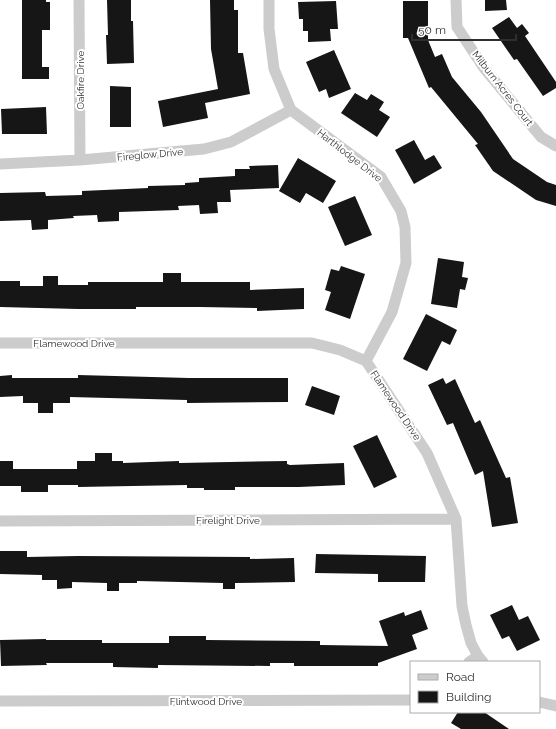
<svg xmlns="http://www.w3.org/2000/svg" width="556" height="729" viewBox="0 0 556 729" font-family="Raleway,sans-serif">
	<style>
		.building { fill: #161616 }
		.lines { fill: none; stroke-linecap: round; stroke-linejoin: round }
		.minor { stroke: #ccc; stroke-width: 11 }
		.labels { text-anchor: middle; stroke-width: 4; stroke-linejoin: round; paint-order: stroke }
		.street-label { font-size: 10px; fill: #2f2f2f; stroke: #fff }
	</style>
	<rect width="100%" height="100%" fill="#fff"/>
	<!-- building -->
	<path class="building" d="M22,0H46V2H50V30H42V67H49V79H22Z
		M107,0H131V21H133L134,63L107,64L106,35H108Z
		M210,0H234V10H238V53H243L250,94L205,103L208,118L163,127L158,101L218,89L211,49Z
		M485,0H506L507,10L485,11Z
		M336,1L338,29H330L331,41L308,42V31H303V19H299L298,2Z
		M403,1H428V40L435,57L442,54L452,77L481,112L513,159L547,182L556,185V206L536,200L493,171L475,145L478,144L431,87L429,88L408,38H403Z
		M509,17L517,28L522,24L529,33L525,36L556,82V88L543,96L517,59L514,60L492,28Z
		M334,50L351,89L329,98L326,89L319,92L306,62Z
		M110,86L131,87V127H110Z
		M355,93L367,100L371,94L384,102L379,110L390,117L377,137L341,113Z
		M46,107L47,134H2L1,109Z
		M414,140L425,160L434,155L442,168L414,184L395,150Z
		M298,158L336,181L323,203L306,193L300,203L279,191Z
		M278,165L279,188L230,190L231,202H217L218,213L200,214L199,205L178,206L179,210L119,212V221L98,222L97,215L73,216L74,218L48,220V229L32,230L31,220L0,221V193L45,192L46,196L82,195V191L148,188V186L185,185V183L199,182V178L235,176V169H250L249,166Z
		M355,196L372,235L345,246L328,207Z
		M438,258L464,262L462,277L468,278L465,290L460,289L457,308L431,304Z
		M341,266L365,274L350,319L325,310L331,292L325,290L331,269L339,271Z
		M163,273H181V282H250V290L304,288V309L257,311V308L200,307H136V309H78L0,307V281H20V286H43V276H58V285H88V282H163Z
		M426,314L457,330L450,345L442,341L427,371L403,359Z
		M12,375V378H78V375L189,378H288V402L187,403V400L70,397V403H53V413H38V403H23V396L0,397V376Z
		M443,378L446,384L455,379L475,423L480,420L506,478L510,477L518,523L492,527L483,471L475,475L453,423L447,425L428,385Z
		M312,386L340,396L334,415L305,405Z
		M377,435L397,477L374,488L353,446Z
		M95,453H112V461H123V463L179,461V463L287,461V464L290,465L344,463L345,485L299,487H235V490H204V488H187V485L78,487V485H48V492H21V486H0V461H13V469H77V461H95Z
		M0,551H27V557L78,556L250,557V559L294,558L295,582L235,583V589H223V583L137,581V583H119V591H107V583L72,582V588L57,589V580H42V575L0,574Z
		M316,554L426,556L425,582H378V574L315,573Z
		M512,605L519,620L528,616L540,640L517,651L509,636L502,639L490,615Z
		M421,610L428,629L412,635L417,649L378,663V666H294V663H270V666L158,665V668L113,667V663H46L47,665L1,666L0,640L46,639V640H102V643H169V636H206V640L320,641V645L388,646L379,621L404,612L405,616Z
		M458,712H484L509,729H461L451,723Z"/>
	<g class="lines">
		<!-- minor -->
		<path class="minor" d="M79,0L80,160
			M269,0V29L274,69L291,110L381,177L401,211L405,227L406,263L392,312L366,361
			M456,0L457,27L484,68L541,137L556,146
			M0,164L80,160L204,149L231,142L291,110
			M0,343H312L340,350L366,361L427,453L456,519L462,606L466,625L471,643L478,656L483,662
			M0,521L456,519
			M469,662L478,656
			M0,701L411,700
			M539,702L556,706"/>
	</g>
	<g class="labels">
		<!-- street labels -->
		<g class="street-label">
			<text transform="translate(80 80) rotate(-90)" y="4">Oakfire Drive</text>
			<text transform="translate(503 88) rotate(52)" y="4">Milburn Acres Court</text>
			<text transform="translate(150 154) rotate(-5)" y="4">Fireglow Drive</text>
			<text transform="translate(350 155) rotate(38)" y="4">Harthlodge Drive</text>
			<text x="74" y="347">Flamewood Drive</text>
			<text transform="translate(396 405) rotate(56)" y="4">Flamewood Drive</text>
			<text x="228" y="524">Firelight Drive</text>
			<text x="206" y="705">Flintwood Drive</text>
		</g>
	</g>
	<!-- legend -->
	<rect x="410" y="661" width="130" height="52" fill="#ffffff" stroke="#acacac"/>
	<rect x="418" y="674" width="20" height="6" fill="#cccccc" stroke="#acacac"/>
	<text x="446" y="681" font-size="12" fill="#2f2f2f">Road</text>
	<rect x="418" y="691" width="20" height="12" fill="#161616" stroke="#acacac"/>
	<text x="446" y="701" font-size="12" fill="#2f2f2f">Building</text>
	<!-- scale -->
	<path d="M412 34v6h104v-6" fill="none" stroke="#2f2f2f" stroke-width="2"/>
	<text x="418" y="34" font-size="12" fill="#2f2f2f" stroke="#ffffff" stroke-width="3" paint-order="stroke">50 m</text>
</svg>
